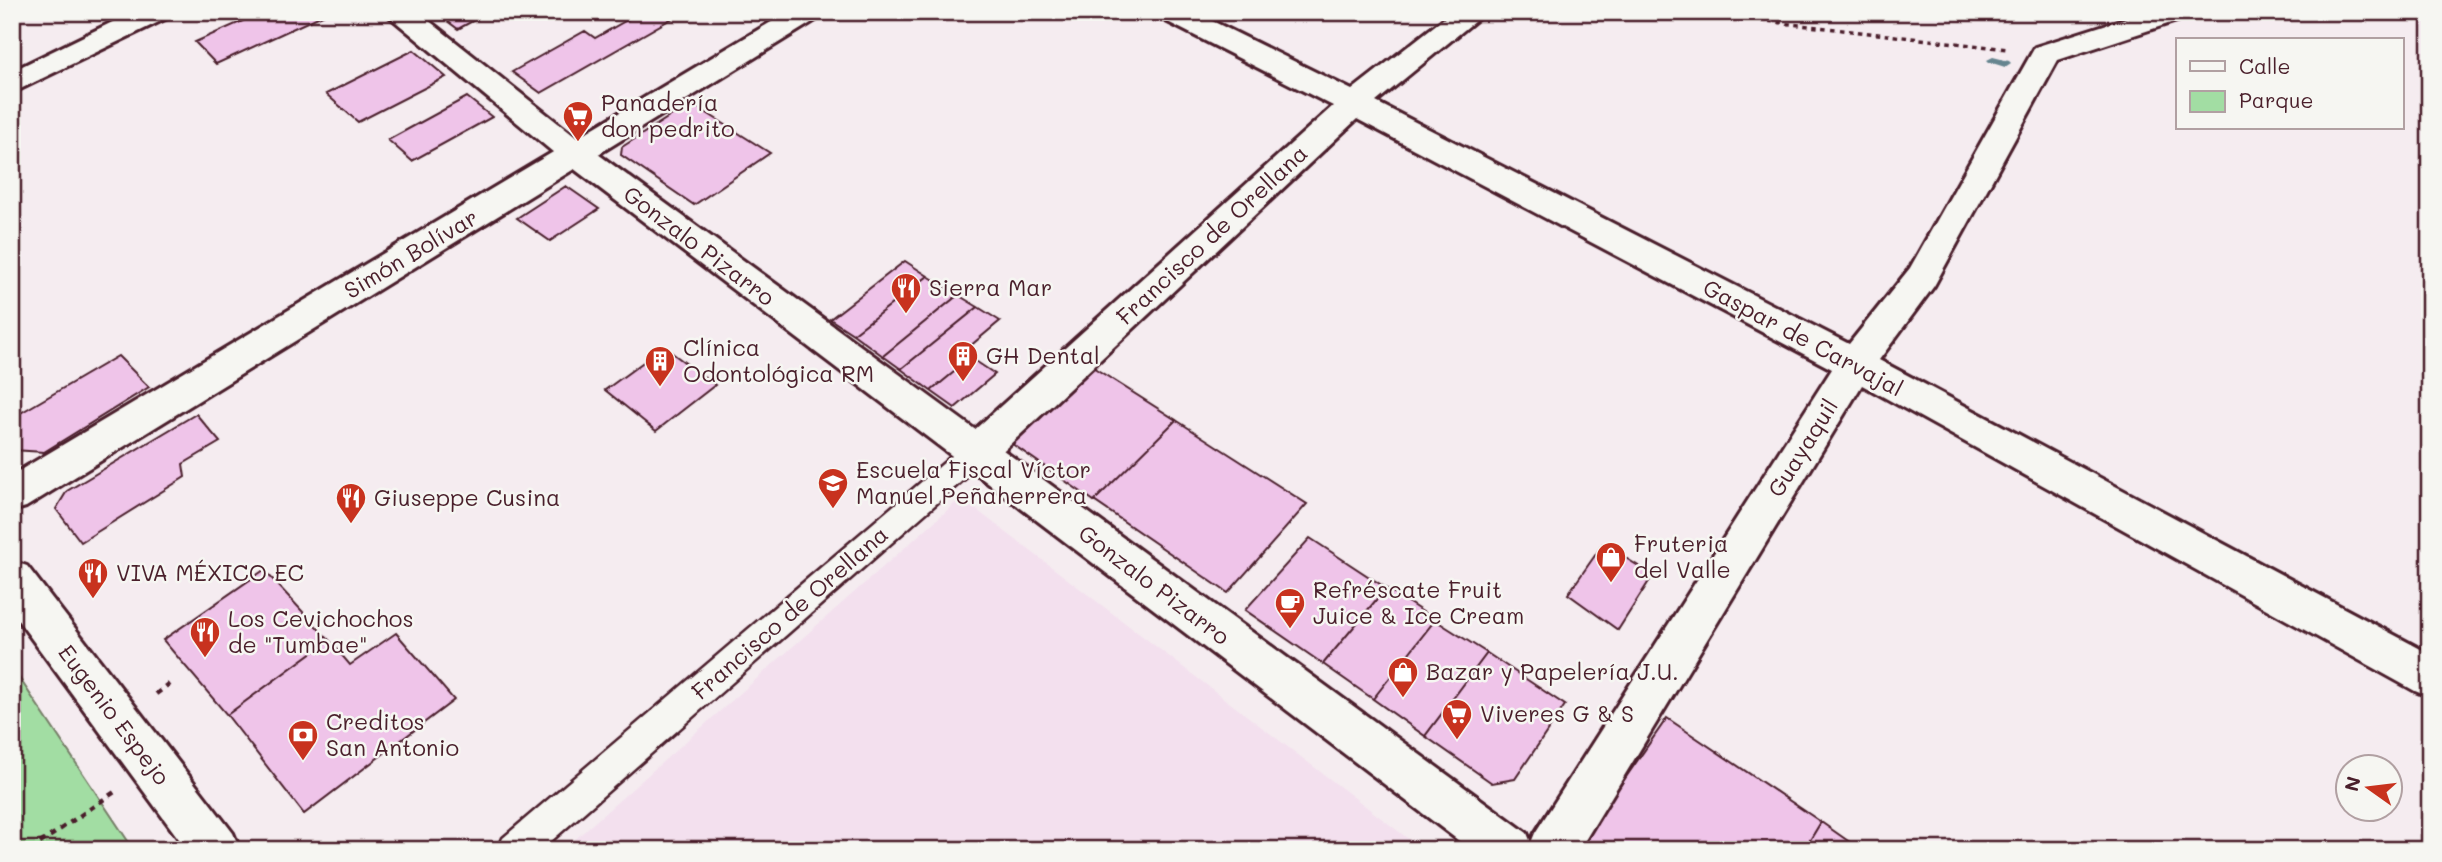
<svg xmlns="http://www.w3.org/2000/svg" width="2442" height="862" viewBox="0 0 2442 862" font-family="Mali,sans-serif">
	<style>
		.built { fill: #f3e0ee }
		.green { fill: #a2dda3; stroke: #767e67; stroke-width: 2 }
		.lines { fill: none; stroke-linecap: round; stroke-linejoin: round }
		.stream { fill: #66858f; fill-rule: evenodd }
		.building { fill: #efc4e9; stroke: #4a1f2b; stroke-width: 2 }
		.lane-casing { stroke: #4a1f2b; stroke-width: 5 }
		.street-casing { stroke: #4a1f2b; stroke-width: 6 }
		.secondary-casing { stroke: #4a1f2b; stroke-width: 6 }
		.path-far1 { stroke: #4a1f2b; stroke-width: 3.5; stroke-dasharray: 4.5 4.5; stroke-linecap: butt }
		.path { stroke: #4a1f2b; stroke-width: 4.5; stroke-dasharray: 6 6; stroke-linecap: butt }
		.lane { fill: #f6f6f2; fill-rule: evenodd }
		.street { fill: #f6f6f2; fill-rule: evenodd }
		.secondary { fill: #f6f6f2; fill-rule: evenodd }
		.labels { text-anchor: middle; stroke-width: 5; stroke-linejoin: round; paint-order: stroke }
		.poi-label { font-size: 23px; fill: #4a1f2b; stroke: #f6f6f2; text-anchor: start }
		.street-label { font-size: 23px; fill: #4a1f2b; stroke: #f6f6f2 }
	</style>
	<rect width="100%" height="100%" fill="#f5ecf0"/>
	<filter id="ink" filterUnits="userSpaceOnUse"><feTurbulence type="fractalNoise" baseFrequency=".0143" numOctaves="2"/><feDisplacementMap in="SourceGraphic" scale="14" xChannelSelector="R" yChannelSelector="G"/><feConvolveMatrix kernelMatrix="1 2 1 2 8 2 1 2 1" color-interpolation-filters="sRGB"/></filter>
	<g filter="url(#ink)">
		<!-- built -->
		<path class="built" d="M961,498L1423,850H563Z"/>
		<!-- green -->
		<path class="green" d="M12,667L134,850H12Z"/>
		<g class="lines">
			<!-- stream -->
			<path class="stream" d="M1993,57L2009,61L2011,63L2005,67L1989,62L1987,60Z"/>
		</g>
		<!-- building -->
		<path class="building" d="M263,12H329L216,64L195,42Z
			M435,12H489L458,29Z
			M641,12H683L541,93L512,72L585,31L595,38Z
			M414,50L446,77L358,122L326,94Z
			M467,97L492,117L412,161L388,140Z
			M691,103L770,153L694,205L621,155L622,147Z
			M566,186L599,209L550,241L517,218Z
			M905,261L928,276L853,334L830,319Z
			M928,276L958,295L883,356L853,334Z
			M958,295L978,307L901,369L883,356Z
			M978,307L1000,321L963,352L971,358L931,391L901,369Z
			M664,347L715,385L656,431L605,390Z
			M118,356L149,387L44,452L13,450L12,418Z
			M971,358L995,374L955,408L931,391Z
			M1088,364L1176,420L1094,501L1005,439Z
			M196,414L220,442L183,464L185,477L81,542L56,509L67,491Z
			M1176,420L1307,504L1228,593L1094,501Z
			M1310,538L1386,588L1323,664L1245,610Z
			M1603,544L1653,575L1618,630L1568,594Z
			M264,570L329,640L227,715L163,640Z
			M1386,588L1435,620L1373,699L1323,664Z
			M1435,620L1487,653L1425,736L1373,699Z
			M396,633L454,700L304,814L227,715L329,640L350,665Z
			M1487,653L1565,705L1515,779L1492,783L1425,736Z
			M1667,718L1821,822L1804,850L1576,849Z
			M1821,822L1861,850H1804Z"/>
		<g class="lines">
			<!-- lane casing -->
			<g class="lane-casing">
				<path id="lane" d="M976,441L986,444L990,452L986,460L541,850H498L503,838L966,444Z"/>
			</g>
			<!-- street casing -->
			<g class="street-casing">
				<path id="street" d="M788,12H824L819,18L26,507L12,511V475Z
					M1155,12H1194L1352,90L1452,12H1486L1376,102L1849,344L1910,268L2035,47L2145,12H2191L2186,18L2058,60L1934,286L1879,360L2430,654V697L2415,691L1862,385L1579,850H1528L1535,833L1832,369L1357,119L990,463L976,468L962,463L957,452L962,441L1333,106L1160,18Z
					M12,561L27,566L233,833L240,850H187L12,612Z"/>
			</g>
			<!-- secondary casing -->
			<g class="secondary-casing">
				<path id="secondary" d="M133,12H172L167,18L12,93V71Z
					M384,12H418L587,146L1527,833L1534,850H1471L565,162Z"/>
			</g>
			<!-- path-far1 -->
			<path class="path-far1" d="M1688,12L2007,49"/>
			<!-- path -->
			<path class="path" d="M156,694L169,684
				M30,850L116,791"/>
			<!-- lane -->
			<use href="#lane" class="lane"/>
			<!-- street -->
			<use href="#street" class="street"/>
			<!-- secondary -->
			<use href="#secondary" class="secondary"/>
		</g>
	</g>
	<!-- icons -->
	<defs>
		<g id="supermarket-pin" transform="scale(1.575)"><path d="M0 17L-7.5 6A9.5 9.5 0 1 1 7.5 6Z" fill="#c8321e" stroke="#f6f6f2"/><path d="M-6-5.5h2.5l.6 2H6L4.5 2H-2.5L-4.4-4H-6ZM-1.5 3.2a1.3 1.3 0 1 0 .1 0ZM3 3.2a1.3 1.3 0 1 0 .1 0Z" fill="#fff"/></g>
		<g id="restaurant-pin" transform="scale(1.575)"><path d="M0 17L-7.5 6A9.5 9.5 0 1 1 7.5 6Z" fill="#c8321e" stroke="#f6f6f2"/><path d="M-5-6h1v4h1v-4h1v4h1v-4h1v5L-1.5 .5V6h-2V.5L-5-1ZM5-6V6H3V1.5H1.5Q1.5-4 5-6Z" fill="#fff"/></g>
		<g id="building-pin" transform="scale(1.575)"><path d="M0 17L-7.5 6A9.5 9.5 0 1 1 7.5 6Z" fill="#c8321e" stroke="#f6f6f2"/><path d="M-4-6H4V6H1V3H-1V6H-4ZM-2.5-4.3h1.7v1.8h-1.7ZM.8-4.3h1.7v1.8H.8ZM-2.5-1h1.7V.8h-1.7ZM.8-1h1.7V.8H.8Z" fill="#fff"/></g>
		<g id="school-pin" transform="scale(1.575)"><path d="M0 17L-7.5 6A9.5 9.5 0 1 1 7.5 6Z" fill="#c8321e" stroke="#f6f6f2"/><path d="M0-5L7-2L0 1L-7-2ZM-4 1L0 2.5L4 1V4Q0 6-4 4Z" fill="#fff"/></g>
		<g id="shop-pin" transform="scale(1.575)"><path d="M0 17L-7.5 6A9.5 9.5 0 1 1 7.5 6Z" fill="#c8321e" stroke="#f6f6f2"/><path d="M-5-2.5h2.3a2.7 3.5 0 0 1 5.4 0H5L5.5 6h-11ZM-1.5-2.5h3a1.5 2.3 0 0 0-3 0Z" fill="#fff"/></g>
		<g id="cafe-pin" transform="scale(1.575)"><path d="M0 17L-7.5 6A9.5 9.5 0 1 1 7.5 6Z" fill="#c8321e" stroke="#f6f6f2"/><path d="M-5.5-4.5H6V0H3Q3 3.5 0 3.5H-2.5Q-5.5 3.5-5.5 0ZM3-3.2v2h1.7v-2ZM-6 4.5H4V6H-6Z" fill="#fff"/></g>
		<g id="bank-pin" transform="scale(1.575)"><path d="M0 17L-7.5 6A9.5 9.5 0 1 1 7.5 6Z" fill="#c8321e" stroke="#f6f6f2"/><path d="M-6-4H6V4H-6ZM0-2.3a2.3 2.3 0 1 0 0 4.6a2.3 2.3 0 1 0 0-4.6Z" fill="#fff"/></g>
	</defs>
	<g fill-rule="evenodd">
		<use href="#supermarket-pin" x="578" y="116"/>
		<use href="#restaurant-pin" x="906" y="288"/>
		<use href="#building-pin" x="963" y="356"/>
		<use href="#building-pin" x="660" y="361"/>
		<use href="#school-pin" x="833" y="483"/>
		<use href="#restaurant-pin" x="351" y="498"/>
		<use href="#shop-pin" x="1611" y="557"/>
		<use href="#restaurant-pin" x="93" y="573"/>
		<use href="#cafe-pin" x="1290" y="603"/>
		<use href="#restaurant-pin" x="205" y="632"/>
		<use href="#shop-pin" x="1403" y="672"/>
		<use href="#supermarket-pin" x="1457" y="714"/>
		<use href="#bank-pin" x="303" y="735"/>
	</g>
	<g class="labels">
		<!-- poi labels -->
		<g class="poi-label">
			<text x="601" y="111">Panadería<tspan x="601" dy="26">don pedrito</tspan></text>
			<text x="929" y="296">Sierra Mar</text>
			<text x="683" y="356">Clínica<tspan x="683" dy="26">Odontológica RM</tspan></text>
			<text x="986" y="364">GH Dental</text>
			<text x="856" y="478">Escuela Fiscal Víctor<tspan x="856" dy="26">Manuel Peñaherrera</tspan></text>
			<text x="374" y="506">Giuseppe Cusina</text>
			<text x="1634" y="552">Fruteria<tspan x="1634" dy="26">del Valle</tspan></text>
			<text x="116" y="581">VIVA MÉXICO EC</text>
			<text x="1313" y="598">Refréscate Fruit<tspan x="1313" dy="26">Juice &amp; Ice Cream</tspan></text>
			<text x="228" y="627">Los Cevichochos<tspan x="228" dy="26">de "Tumbae"</tspan></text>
			<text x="1426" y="680">Bazar y Papelería J.U.</text>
			<text x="1480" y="722">Viveres G &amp; S</text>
			<text x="326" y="730">Creditos<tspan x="326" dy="26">San Antonio</tspan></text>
		</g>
		<!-- street labels -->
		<g class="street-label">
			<text transform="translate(1212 235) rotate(-43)" y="8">Francisco de Orellana</text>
			<text transform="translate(699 246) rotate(37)" y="8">Gonzalo Pizarro</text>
			<text transform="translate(411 254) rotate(-31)" y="8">Simón Bolívar</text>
			<text transform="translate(1803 338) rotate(28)" y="8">Gaspar de Carvajal</text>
			<text transform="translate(1803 448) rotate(-58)" y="8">Guayaquil</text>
			<text transform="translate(1154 585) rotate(37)" y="8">Gonzalo Pizarro</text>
			<text transform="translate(790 613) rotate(-41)" y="8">Francisco de Orellana</text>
			<text transform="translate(114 715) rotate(53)" y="8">Eugenio Espejo</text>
		</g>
	</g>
	<!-- margin -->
	<rect width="2442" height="862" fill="none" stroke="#f6f6f2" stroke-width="42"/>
	<rect x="21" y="21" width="2400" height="820" fill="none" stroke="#4a1f2b" stroke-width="2.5" filter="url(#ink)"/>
	<!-- legend -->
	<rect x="2176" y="38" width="228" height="91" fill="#f6f6f2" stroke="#b1a0a2" stroke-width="2"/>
	<rect x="2190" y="61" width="35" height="10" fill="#f6f6f2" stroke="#b1a0a2" stroke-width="2"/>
	<text x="2239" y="74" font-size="21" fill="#4a1f2b">Calle</text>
	<rect x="2190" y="91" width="35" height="21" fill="#a2dda3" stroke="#b1a0a2" stroke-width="2"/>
	<text x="2239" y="108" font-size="21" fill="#4a1f2b">Parque</text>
	<!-- north arrow -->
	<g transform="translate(2369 788) rotate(284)"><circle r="33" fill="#f6f6f2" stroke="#b1a0a2" stroke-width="2"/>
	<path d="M0-5L12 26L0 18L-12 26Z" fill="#c8321e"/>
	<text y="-10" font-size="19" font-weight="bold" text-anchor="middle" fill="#4a1f2b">N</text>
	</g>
</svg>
